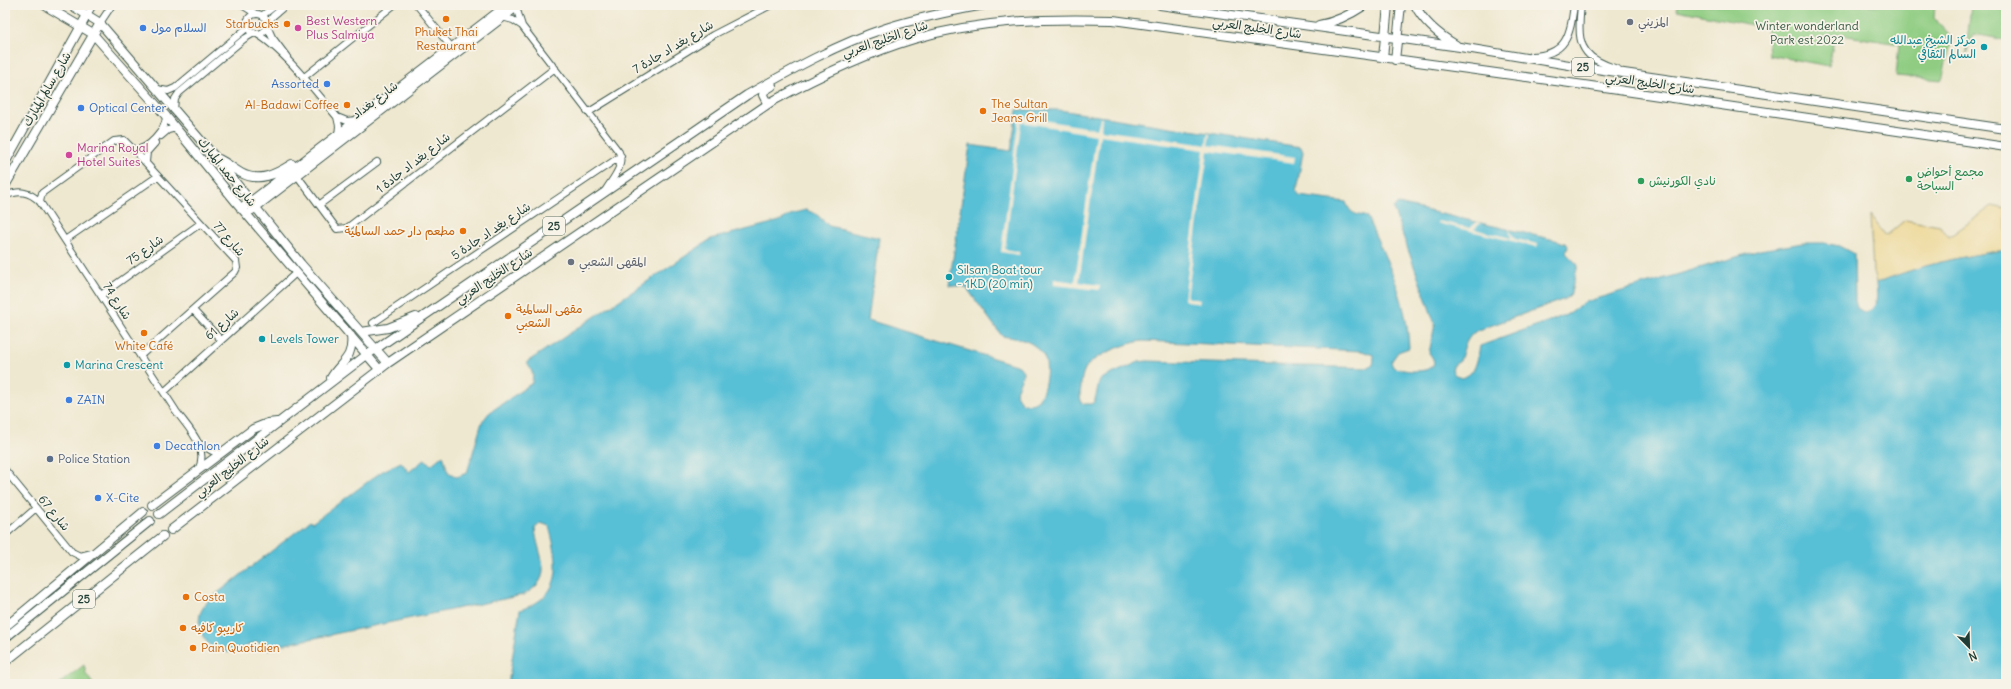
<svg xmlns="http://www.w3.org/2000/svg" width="2011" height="689" viewBox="0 0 2011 689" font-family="Delius,'Playpen Sans Arabic',sans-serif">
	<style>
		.green { fill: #90cd83; stroke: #58855c }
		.sand { fill: #eeda9e; stroke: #868c69 }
		.water { fill: #59c0d6; stroke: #3c7e85; fill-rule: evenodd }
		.pier { fill: #efe8d0 }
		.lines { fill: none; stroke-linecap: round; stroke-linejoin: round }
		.minor-casing { stroke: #3e574b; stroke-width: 8 }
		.major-casing { stroke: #3e574b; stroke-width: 10 }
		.minor { stroke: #fff; stroke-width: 6 }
		.major { stroke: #fff; stroke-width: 8 }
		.food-dot { fill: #e8710a; stroke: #f7f3e8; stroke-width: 1.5 }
		.worship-dot { fill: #6b7280; stroke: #f7f3e8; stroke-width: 1.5 }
		.shop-dot { fill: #3f7fe0; stroke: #f7f3e8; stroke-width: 1.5 }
		.hotel-dot { fill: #d1479c; stroke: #f7f3e8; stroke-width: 1.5 }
		.culture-dot { fill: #0f9aa8; stroke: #f7f3e8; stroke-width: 1.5 }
		.leisure-dot { fill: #2e9e5b; stroke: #f7f3e8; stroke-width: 1.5 }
		.service-dot { fill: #5c6f8a; stroke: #f7f3e8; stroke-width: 1.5 }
		.labels { text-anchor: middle; stroke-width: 3.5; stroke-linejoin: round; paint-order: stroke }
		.shield { fill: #f7f3e8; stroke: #60746a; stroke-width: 1 }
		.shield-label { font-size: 11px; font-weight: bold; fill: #1f3d34 }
		.hotel-label { font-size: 12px; fill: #b23c85; stroke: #f7f3e8; text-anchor: start }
		.worship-label { font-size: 12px; fill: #5b616d; stroke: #f7f3e8; text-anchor: start }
		.food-label { font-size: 12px; fill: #c56008; stroke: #f7f3e8; text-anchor: start }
		.park-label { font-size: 12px; fill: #365a44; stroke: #f7f3e8 }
		.shop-label { font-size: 12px; fill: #366cbe; stroke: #f7f3e8; text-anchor: start }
		.street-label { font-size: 12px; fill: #1f3d34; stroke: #f7f3e8 }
		.culture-label { font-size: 12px; fill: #0d838f; stroke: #f7f3e8; text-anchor: start }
		.leisure-label { font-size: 12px; fill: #27864d; stroke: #f7f3e8; text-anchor: start }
		.service-label { font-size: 12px; fill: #4e5e75; stroke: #f7f3e8; text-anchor: start }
	</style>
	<rect width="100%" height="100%" fill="#f7f3e8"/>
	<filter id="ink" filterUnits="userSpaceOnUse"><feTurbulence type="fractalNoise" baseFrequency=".025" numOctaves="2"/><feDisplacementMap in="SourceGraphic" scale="8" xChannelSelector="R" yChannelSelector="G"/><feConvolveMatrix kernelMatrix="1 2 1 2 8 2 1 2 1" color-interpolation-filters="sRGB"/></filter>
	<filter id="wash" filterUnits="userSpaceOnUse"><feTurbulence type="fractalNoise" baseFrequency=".012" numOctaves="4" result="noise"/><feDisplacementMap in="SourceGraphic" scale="16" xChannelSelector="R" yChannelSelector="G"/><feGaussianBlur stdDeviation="0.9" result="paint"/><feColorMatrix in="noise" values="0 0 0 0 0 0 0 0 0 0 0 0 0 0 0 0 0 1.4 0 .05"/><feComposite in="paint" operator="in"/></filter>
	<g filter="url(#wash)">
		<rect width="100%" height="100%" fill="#efe8d0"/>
		<!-- green -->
		<path class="green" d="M1678,5H1935L1934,18L1952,37L1942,80L1896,76L1899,44L1835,34L1829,66L1769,55L1767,28L1677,10Z
			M1971,5H2006V40L1974,34L1966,53Z
			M84,665L86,674L93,684H59Z"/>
		<!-- sand -->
		<path class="sand" d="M1992,206L2006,209V250C1961,256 1918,266 1876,283L1873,272L1870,215L1886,236L1905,220L1940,226L1949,237Z"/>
		<!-- water -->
		<path class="water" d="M1017,110H1059L1301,147L1303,152L1296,192L1299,196L1346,202C1350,214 1355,214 1367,217C1387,262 1407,297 1409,348L1398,352L1391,362L1393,367C1405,373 1448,375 1429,353L1435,324L1394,211L1393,208L1398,204L1559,241L1567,244L1568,247L1566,253L1578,265L1570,296L1565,299L1476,331C1465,339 1464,349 1460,361L1454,365L1452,369L1454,374L1462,378C1477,373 1477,360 1480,346L1566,315L1585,302L1760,250L1803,243H1824L1839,246L1854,254L1855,301L1857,308L1865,313C1879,308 1877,296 1876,283C1918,266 1961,256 2006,250V684H508L520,610C565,595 559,564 549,526L541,523L535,528C537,557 558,577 523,595L276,646L268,650L258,642C247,643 240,653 227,652C208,651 196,632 200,614C202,608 206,604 210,599L310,521L312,523L381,472L401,462L409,472L425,459L431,465L443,455L448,472L457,477L467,473L482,422L489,413L532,383L533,374L527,362L711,239L780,221L794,213L806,210L816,214L829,226L879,238L868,320L1019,366L1023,371C1022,385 1008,392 1024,404C1027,404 1031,404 1034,403C1044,399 1048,373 1046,363C1045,357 1041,351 1036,347C1027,339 1014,338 1002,336L966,287L949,285L970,145L1011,151ZM1143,341L1362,351L1373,355L1374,360L1373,365L1368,368L1147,361L1139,362L1101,379C1096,387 1098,397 1092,404H1083C1079,399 1080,393 1081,387C1081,381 1082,375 1085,369C1092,356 1129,342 1143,341Z"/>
		<!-- pier -->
		<path class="pier" d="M1019,116L1097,129L1100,118H1102L1101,130L1206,145L1208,133L1210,134L1208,145L1295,157L1294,163L1208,151L1187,297L1200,300L1199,304L1184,300L1204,150L1100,135L1079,282L1100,285L1099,290L1054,285V279L1075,282L1096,135L1021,122L1005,249L1019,252V255L1001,252Z
			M1438,221L1470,228L1477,222L1481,223L1474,229L1511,238L1509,229L1515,239L1538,244L1537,247L1437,223Z"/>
	</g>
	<g filter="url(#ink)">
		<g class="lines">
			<!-- minor casing -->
			<g class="minor-casing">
				<path id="minor" d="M242,5L256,14
					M417,5L452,48
					M618,5L622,7L629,5
					M1581,5C1579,26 1575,50 1598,61C1605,65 1613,67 1621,71
					M516,7L522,26
					M247 24a10 10 0 1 1 20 0a10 10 0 1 1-20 0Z
					M87,15L93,5
					M263,15L276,5
					M502,17L513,20L522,26L619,152C625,166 612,179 605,191
					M100,23L112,5
					M267,24L273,16L286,5
					M267,26L272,37L287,57
					M257,34C284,50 316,92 337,117L347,121L356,120
					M1531,56C1567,55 1570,35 1574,5
					M303,78L394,5
					M157,89L168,91L175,88L248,27
					M174,110L175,99L179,93L244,39L254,33
					M589,112L713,35L771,5
					M337,117L339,126L338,135
					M161,136L168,130L176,128
					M5,145H15
					M134,150C148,150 166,130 166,116
					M146,162L147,152L155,143
					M296,174L337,229L347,228L555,68
					M5,196C19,190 29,191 40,202L176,411C188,428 210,448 198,470
					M40,202L42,193L114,141L124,140L134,150L236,261L237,268L235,272L140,356
					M319,205L377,162
					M65,240L158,176
					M101,295L201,223
					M193,310L221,340
					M373,323L621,156
					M164,392L296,273
					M200,444L212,451L222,452
					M5,470L72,552L80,556L92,553
					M5,535L36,508"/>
			</g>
			<!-- major casing -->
			<g class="major-casing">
				<path id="major" d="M44,5L93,34L166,116L236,202L379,369
					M71,5L100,23L216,158L301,264L388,363
					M1160,5L1460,47L1569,65L2006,129
					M1415,5C1424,23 1439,35 1456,45
					M1319,25C1336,22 1350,15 1365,5
					M1383,58L1388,5
					M1395,60L1401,5
					M771,102L766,101L763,95L764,91L772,86
					M219,159C227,163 234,169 241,173C259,183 276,174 292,164
					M5,163L87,15
					M5,186L100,23
					M241,209L507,5
					M252,210L519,5
					M361,332L388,328L416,317
					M331,378C340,362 354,359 351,336
					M152,505L253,429L268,423L277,422
					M159,514L364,357L747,95C791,70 837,44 886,28C918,18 951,11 984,5
					M171,530L388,363L771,102C817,77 864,54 914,39C978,20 1047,18 1113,20L1584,85L2006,147
					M5,627L143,512
					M5,638L150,521
					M5,662L163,536"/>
			</g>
			<!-- minor -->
			<use href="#minor" class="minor"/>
			<!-- major -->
			<use href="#major" class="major"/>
		</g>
	</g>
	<!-- markers -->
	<g class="food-dot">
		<circle cx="446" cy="19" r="4"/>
		<circle cx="287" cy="24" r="4"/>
		<circle cx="347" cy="105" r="4"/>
		<circle cx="983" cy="111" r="4"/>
		<circle cx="463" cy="231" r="4"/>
		<circle cx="508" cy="316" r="4"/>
		<circle cx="144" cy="333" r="4"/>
		<circle cx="186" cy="597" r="4"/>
		<circle cx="183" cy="628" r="4"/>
		<circle cx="193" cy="648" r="4"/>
	</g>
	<g class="worship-dot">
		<circle cx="1630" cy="22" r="4"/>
		<circle cx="571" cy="262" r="4"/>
	</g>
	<g class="shop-dot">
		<circle cx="143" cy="28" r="4"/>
		<circle cx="327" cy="84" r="4"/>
		<circle cx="81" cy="108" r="4"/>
		<circle cx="69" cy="400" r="4"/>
		<circle cx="157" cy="446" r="4"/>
		<circle cx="98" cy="498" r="4"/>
	</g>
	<g class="hotel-dot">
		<circle cx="298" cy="28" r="4"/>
		<circle cx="69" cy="155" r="4"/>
	</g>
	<g class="culture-dot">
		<circle cx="1984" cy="47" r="4"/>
		<circle cx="949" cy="277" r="4"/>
		<circle cx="262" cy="339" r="4"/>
		<circle cx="67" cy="365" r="4"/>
	</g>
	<g class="leisure-dot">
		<circle cx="1909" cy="179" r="4"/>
		<circle cx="1641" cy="181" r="4"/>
	</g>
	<circle class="service-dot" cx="50" cy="459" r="4"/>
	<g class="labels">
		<!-- shield labels -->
		<g class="shield">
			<rect x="1572" y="58" width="22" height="18" rx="3"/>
			<rect x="543" y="217" width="22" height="18" rx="3"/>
			<rect x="73" y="590" width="22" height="18" rx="3"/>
		</g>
		<g class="shield-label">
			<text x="1583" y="71">25</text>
			<text x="554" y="230">25</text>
			<text x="84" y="603">25</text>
		</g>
		<!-- hotel labels -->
		<g class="hotel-label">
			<text x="306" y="25">Best Western<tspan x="306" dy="14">Plus Salmiya</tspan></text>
			<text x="77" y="152">Marina Royal<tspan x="77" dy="14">Hotel Suites</tspan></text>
		</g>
		<!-- worship labels -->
		<g class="worship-label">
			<text x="1638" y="26">المزيني</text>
			<text x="579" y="266">المقهى الشعبي</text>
		</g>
		<!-- food labels -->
		<g class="food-label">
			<text x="279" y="28" text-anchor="end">Starbucks</text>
			<text x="446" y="36" text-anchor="middle">Phuket Thai<tspan x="446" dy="14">Restaurant</tspan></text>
			<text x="991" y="108">The Sultan<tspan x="991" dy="14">Jeans Grill</tspan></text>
			<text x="339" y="109" text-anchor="end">Al-Badawi Coffee</text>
			<text x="455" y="235" text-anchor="end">مطعم دار حمد السالمية</text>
			<text x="516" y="313">مقهى السالمية<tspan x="516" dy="14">الشعبي</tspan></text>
			<text x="144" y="350" text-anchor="middle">White Café</text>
			<text x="194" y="601">Costa</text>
			<text x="191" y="632">كاريبو كافيه</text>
			<text x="201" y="652">Pain Quotidien</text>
		</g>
		<!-- park labels -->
		<g class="park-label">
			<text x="1807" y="30">Winter wonderland<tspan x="1807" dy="14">Park est 2022</tspan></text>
		</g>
		<!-- shop labels -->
		<g class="shop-label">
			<text x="151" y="32">السلام مول</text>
			<text x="319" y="88" text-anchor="end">Assorted</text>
			<text x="89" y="112">Optical Center</text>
			<text x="77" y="404">ZAIN</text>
			<text x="165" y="450">Decathlon</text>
			<text x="106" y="502">X-Cite</text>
		</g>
		<!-- street labels -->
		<g class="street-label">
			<text transform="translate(1257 28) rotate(8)" y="4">شارع الخليج العربي</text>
			<text transform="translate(885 39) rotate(-19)" y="4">شارع الخليج العربي</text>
			<text transform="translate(673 47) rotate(-31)" y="4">شارع بغد اد جادة 7</text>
			<text transform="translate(1650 83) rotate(8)" y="4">شارع الخليج العربي</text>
			<text transform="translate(47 89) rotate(-60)" y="4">شارع سالم المبارك</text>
			<text transform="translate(375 100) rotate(-37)" y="4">شارع بغداد</text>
			<text transform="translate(413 163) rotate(-38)" y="4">شارع بغد اد جادة 1</text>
			<text transform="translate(227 172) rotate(51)" y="4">شارع حمد المبارك</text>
			<text transform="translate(491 231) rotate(-34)" y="4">شارع بغد اد جادة 5</text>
			<text transform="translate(229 239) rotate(49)" y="4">شارع 77</text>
			<text transform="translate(145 250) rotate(-36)" y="4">شارع 75</text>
			<text transform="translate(494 276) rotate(-34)" y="4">شارع الخليج العربي</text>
			<text transform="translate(117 301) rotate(57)" y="4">شارع 74</text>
			<text transform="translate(222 324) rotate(-42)" y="4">شارع 61</text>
			<text transform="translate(232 467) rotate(-38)" y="4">شارع الخليج العربي</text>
			<text transform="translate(54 513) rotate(51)" y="4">شارع 67</text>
		</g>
		<!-- culture labels -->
		<g class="culture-label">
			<text x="1976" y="44" text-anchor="end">مركز الشيخ عبدالله<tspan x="1976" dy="14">السالم الثقافي</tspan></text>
			<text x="957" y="274">Silsan Boat tour<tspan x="957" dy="14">- 1KD (20 min)</tspan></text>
			<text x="270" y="343">Levels Tower</text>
			<text x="75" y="369">Marina Crescent</text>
		</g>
		<!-- leisure labels -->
		<g class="leisure-label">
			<text x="1917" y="176">مجمع أحواض<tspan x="1917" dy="14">السباحة</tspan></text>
			<text x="1649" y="185">نادي الكورنيش</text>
		</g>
		<!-- service labels -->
		<g class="service-label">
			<text x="58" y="463">Police Station</text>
		</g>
	</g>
	<!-- margin -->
	<rect width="2011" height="689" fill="none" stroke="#f7f3e8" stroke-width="20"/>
	<!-- north arrow -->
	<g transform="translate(1969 647) rotate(157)" stroke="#f7f3e8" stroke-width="3" paint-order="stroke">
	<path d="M0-3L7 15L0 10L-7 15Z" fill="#1f3d34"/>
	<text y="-6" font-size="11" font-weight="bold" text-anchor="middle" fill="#1f3d34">N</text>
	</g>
</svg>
